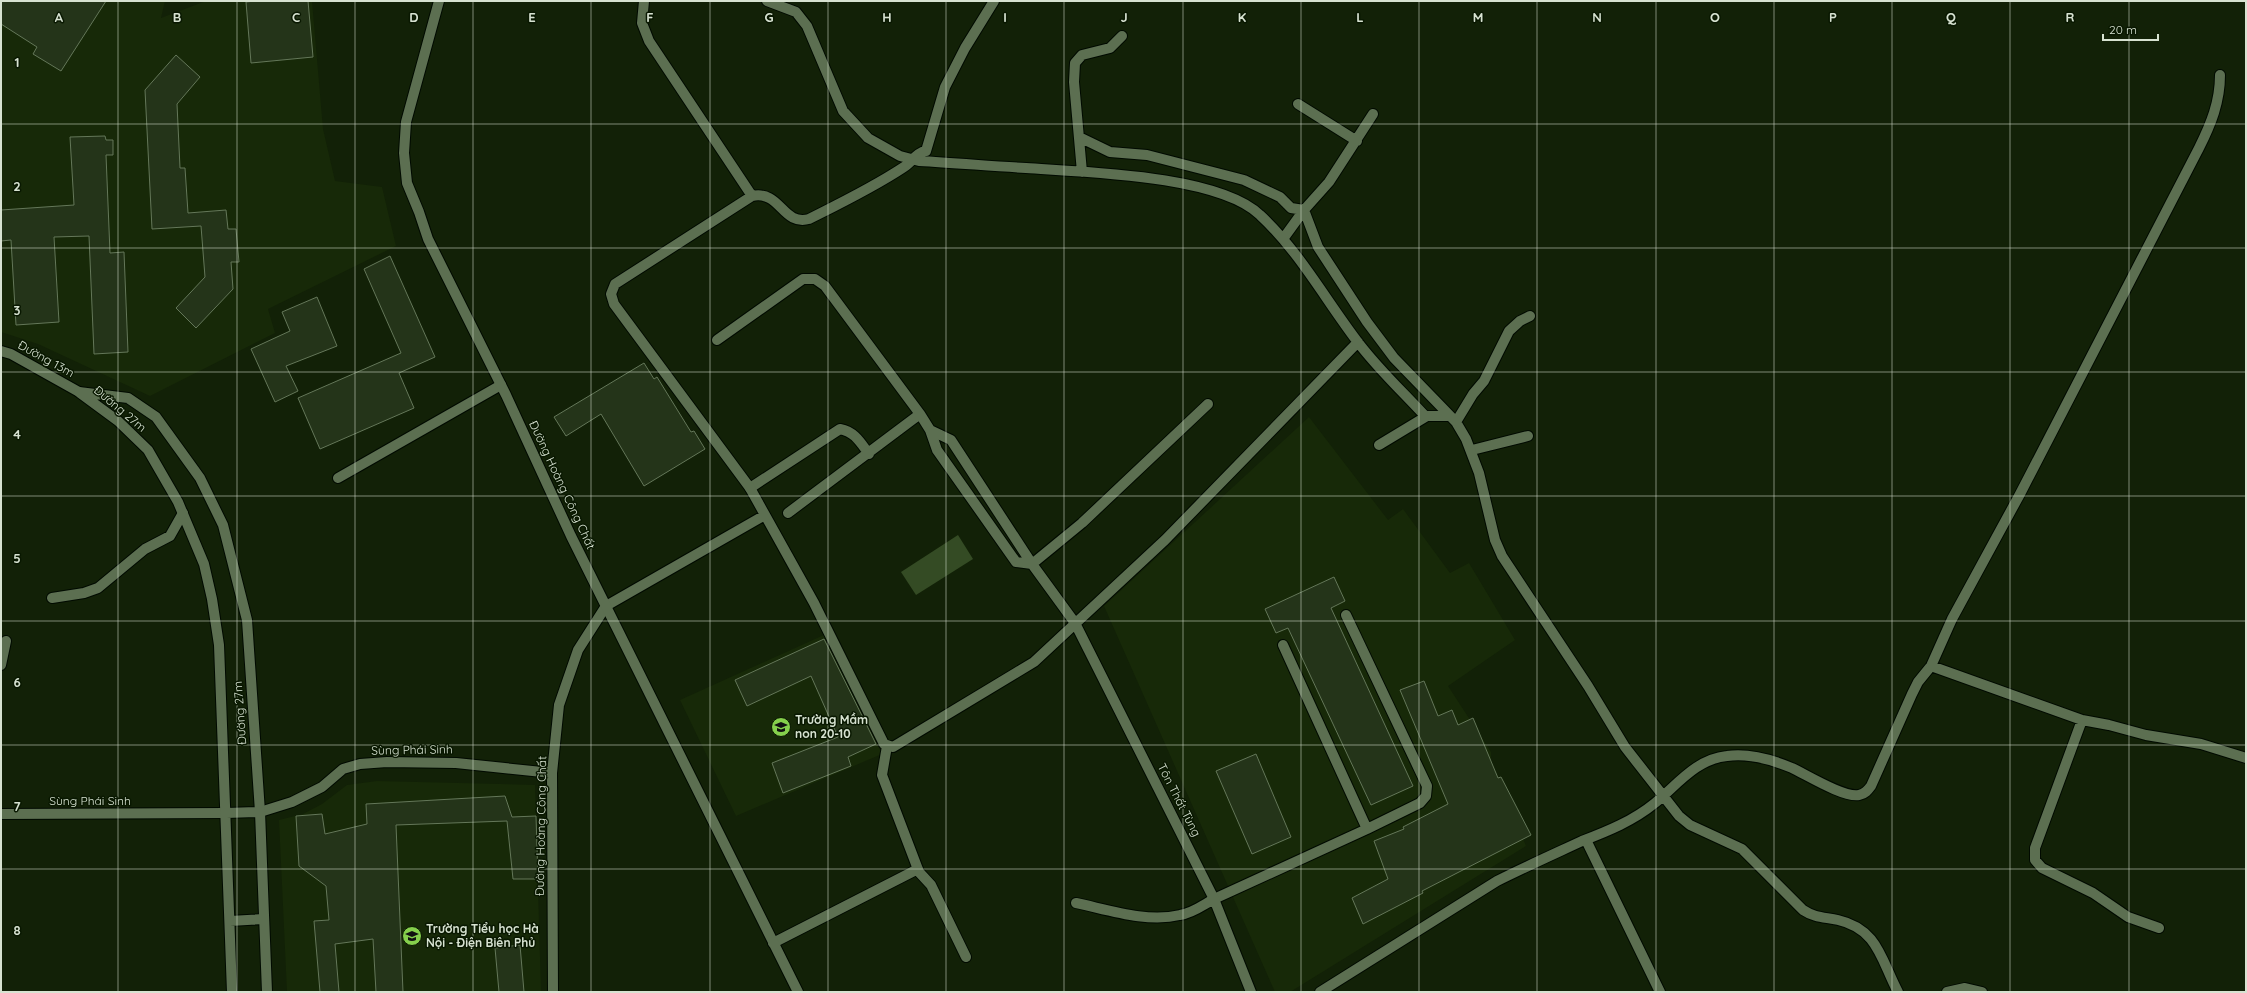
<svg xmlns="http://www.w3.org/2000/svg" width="2247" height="993" viewBox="0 0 2247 993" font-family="Quicksand,sans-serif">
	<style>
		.built { fill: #172908 }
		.green { fill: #344b24 }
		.building { fill: #243419; stroke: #647759 }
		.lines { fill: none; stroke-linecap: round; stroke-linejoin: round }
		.service-casing { stroke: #010a00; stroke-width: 12 }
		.minor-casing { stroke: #010a00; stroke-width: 12 }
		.tertiary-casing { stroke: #010a00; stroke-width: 12 }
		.service { stroke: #5c6f51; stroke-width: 10 }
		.minor { stroke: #5c6f51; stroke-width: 10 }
		.tertiary { stroke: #5c6f51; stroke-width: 10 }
		.grid { fill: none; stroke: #d7e2d1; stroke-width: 1; stroke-opacity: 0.55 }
		.labels { text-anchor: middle; stroke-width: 3; stroke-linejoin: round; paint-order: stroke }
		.street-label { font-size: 12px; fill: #d7e2d1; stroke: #091801 }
		.poi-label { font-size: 12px; font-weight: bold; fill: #d7e2d1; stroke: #091801; text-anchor: start }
		.grid-label { font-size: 13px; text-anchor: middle; font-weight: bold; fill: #d7e2d1; stroke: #091801; stroke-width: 3; stroke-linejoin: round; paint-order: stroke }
	</style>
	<rect width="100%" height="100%" fill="#122107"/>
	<!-- built -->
	<path class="built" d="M1,1H165L161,18L206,1H312L323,129L335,181L382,187L396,246L268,309L275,333L150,396L38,344L1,332Z
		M1309,417L1388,520L1403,509L1450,573L1469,563L1515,640L1448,686L1491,752V763L1526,846L1290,992H1275L1104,606Z
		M826,634L882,754L736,816L680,700Z
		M377,781L535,785L541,992H287L279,820L303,814L322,804L347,785Z"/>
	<!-- green -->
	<path class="green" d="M958,535L973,559L916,595L901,572Z"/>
	<!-- building -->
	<path class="building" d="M1,1H106L61,71L33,54L37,47L1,24Z
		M255,1H308L313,57L251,63L246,2Z
		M176,55L200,77L177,104L180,168H185L188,213L226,210L228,229H236L239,262H231L233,289L196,328L176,308L205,277L201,226L152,229L145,90Z
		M105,136L106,140H113V155H106L110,253L124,252L128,352L94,354L89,236L54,237L59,322L16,325L11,240L1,241V210L74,205L70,137Z
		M390,256L435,357L399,373L414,408L320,449L298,398L401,353L364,269Z
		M317,297L337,346L286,366L298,391L275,402L251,349L290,331L282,312Z
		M644,363L654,379L657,377L691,432L694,431L705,449L644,486L601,414L566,436L554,417Z
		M1334,577L1345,601L1331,608L1413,786L1371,805L1288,628L1276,633L1265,609Z
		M824,639L876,744L848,757L851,766L783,793L772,763L838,737L811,676L747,706L735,680Z
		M1424,681L1438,716L1452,710L1458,725L1473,718L1498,778L1501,777L1531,835L1422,891L1423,893L1363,924L1352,898L1388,879L1374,841L1404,829L1403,827L1448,804L1400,690Z
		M1256,754L1291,837L1252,854L1216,771Z
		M505,796L512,817L536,816L538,879H513L507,821L396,825L403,992H376L373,939L335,944L339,992H320L314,921L329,920L326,886L299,866L296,816L322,814L325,834L367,824L366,804Z
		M520,945L524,992H499L495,948Z"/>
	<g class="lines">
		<!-- service casing -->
		<g class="service-casing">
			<path id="service" d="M717,340L803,279H815L825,286L920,414L930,430L937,450L1016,562L1032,564L1082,523L1208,404
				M930,430L951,440L1032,564L1075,623
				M1379,445L1427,416
				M1472,450L1528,436
				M750,488L840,429C855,432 860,442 869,454
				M788,513L920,414
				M1283,645L1367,829
				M1214,899L1367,829L1420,803L1426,796L1427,786L1346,615"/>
		</g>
		<!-- minor casing -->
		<g class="minor-casing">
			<path id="minor" d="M644,1L642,23L649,41L752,196
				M767,1L796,12L807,26L843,111L868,138L900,156L919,161C955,163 991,166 1026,168C1084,172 1219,175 1260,215C1299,251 1325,299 1357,341C1377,368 1402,391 1425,416H1450
				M994,1L965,48L945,87L926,151C917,152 912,162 904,167C874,187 841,203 809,219C782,226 781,190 752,196L615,284L611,294L614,304L750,488L814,603L884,744L893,747L1034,662L1165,540L1358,342
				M1298,104L1357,141
				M1079,137L1110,152L1147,155L1244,180L1280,197L1291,208L1304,210L1318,247L1367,322L1394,358L1456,422L1466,439L1479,473L1495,540L1502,556L1588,686L1625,747L1679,816L1690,825L1742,849L1803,910C1815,918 1825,917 1838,920C1878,929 1881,960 1898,992
				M1082,172L1074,82L1075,63L1082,55L1110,48L1122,36
				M1283,239L1304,210L1329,182L1373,114
				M1,351L11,354L79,392
				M1456,422L1473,394L1484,381L1509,331L1520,321L1530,316
				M338,478L501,385
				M52,598L84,593L98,588L145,549L170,536L183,513
				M1075,623L1214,899L1251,992
				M1,665L6,641
				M1931,666L1952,619L2020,494L2199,148C2211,124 2220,102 2220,75
				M2082,720L2035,848V860L2042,868L2093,893L2128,917L2159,928
				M887,746L882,775L919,872L931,885L966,957
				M260,812L292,802L322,787L343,769L360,764L387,762L456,763L552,773
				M1,814L226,813
				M1586,840L1660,992
				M1076,903C1109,910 1147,923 1180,915C1193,913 1203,905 1214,899
				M773,943L918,869
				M553,992L552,773L559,705L578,650L606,606L765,515
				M1320,992L1497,881C1525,867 1554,854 1582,841C1608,831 1633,821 1655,803C1677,785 1696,759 1727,756C1748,753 1773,760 1792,768C1807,775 1844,798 1859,795C1865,794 1868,790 1871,786L1912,694L1918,682L1931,666L2082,720L2109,725L2146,735L2201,744L2246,758
				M1947,992L1965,988L1982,992"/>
		</g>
		<!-- tertiary casing -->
		<g class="tertiary-casing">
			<path id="tertiary" d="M439,1L406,122L404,153L407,183L419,212L428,239L506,395L571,536L798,992
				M79,392L128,398L156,417L200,478L223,525L247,620L260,812L267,992
				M80,393L118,421L148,450L178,502L204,564L212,599L219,645L232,992
				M226,813L260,812
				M230,921L264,919"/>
		</g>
		<!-- service -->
		<use href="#service" class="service"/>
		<!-- minor -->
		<use href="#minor" class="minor"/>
		<!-- tertiary -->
		<use href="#tertiary" class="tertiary"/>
	</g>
	<!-- grid -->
	<path class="grid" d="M118,1V992M237,1V992M355,1V992M473,1V992M591,1V992M710,1V992M828,1V992M946,1V992M1064,1V992M1183,1V992M1301,1V992M1419,1V992M1537,1V992M1656,1V992M1774,1V992M1892,1V992M2010,1V992M2129,1V992M1,124H2246M1,248H2246M1,372H2246M1,496H2246M1,621H2246M1,745H2246M1,869H2246"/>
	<!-- icons -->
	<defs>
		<g id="school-disc" transform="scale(1)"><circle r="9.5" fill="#85cf4c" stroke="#091801"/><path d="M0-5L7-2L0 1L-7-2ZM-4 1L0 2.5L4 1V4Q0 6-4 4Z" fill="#111"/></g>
	</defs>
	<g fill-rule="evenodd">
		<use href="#school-disc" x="781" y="727"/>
		<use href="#school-disc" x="412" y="936"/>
	</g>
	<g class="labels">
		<!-- street labels -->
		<g class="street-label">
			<text transform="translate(46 359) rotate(29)" y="4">Đường 13m</text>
			<text transform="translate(120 409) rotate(40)" y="4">Đường 27m</text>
			<text transform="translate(562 485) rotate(65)" y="4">Đường Hoàng Công Chất</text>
			<text transform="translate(240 713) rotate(-94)" y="4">Đường 27m</text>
			<text transform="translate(412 750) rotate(-1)" y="4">Sùng Phái Sinh</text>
			<text transform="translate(1179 800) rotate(63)" y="4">Tôn Thất Tùng</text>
			<text x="90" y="805">Sùng Phái Sinh</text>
			<text transform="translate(541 826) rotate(-89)" y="4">Đường Hoàng Công Chất</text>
		</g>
		<!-- poi labels -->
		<g class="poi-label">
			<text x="795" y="724">Trường Mầm<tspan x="795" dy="14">non 20-10</tspan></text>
			<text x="426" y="933">Trường Tiểu học Hà<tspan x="426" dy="14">Nội - Điện Biên Phủ</tspan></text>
		</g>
	</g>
	<g class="grid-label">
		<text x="59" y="22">A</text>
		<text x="177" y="22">B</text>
		<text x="296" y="22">C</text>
		<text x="414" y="22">D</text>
		<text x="532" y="22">E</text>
		<text x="650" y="22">F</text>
		<text x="769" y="22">G</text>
		<text x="887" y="22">H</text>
		<text x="1005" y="22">I</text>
		<text x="1124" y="22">J</text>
		<text x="1242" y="22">K</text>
		<text x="1360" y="22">L</text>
		<text x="1478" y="22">M</text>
		<text x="1597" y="22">N</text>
		<text x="1715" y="22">O</text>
		<text x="1833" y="22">P</text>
		<text x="1951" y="22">Q</text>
		<text x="2070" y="22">R</text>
		<text x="17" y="67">1</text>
		<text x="17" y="191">2</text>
		<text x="17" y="315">3</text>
		<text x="17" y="439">4</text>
		<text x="17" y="563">5</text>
		<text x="17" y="687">6</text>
		<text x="17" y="811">7</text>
		<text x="17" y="935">8</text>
	</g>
	<!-- border -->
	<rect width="2247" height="993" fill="none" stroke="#d7e2d1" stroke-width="4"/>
	<!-- scale -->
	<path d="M2103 34v6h55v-6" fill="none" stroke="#d7e2d1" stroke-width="2"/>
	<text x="2109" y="34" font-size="12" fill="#d7e2d1" stroke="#091801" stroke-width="3" paint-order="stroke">20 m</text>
</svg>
